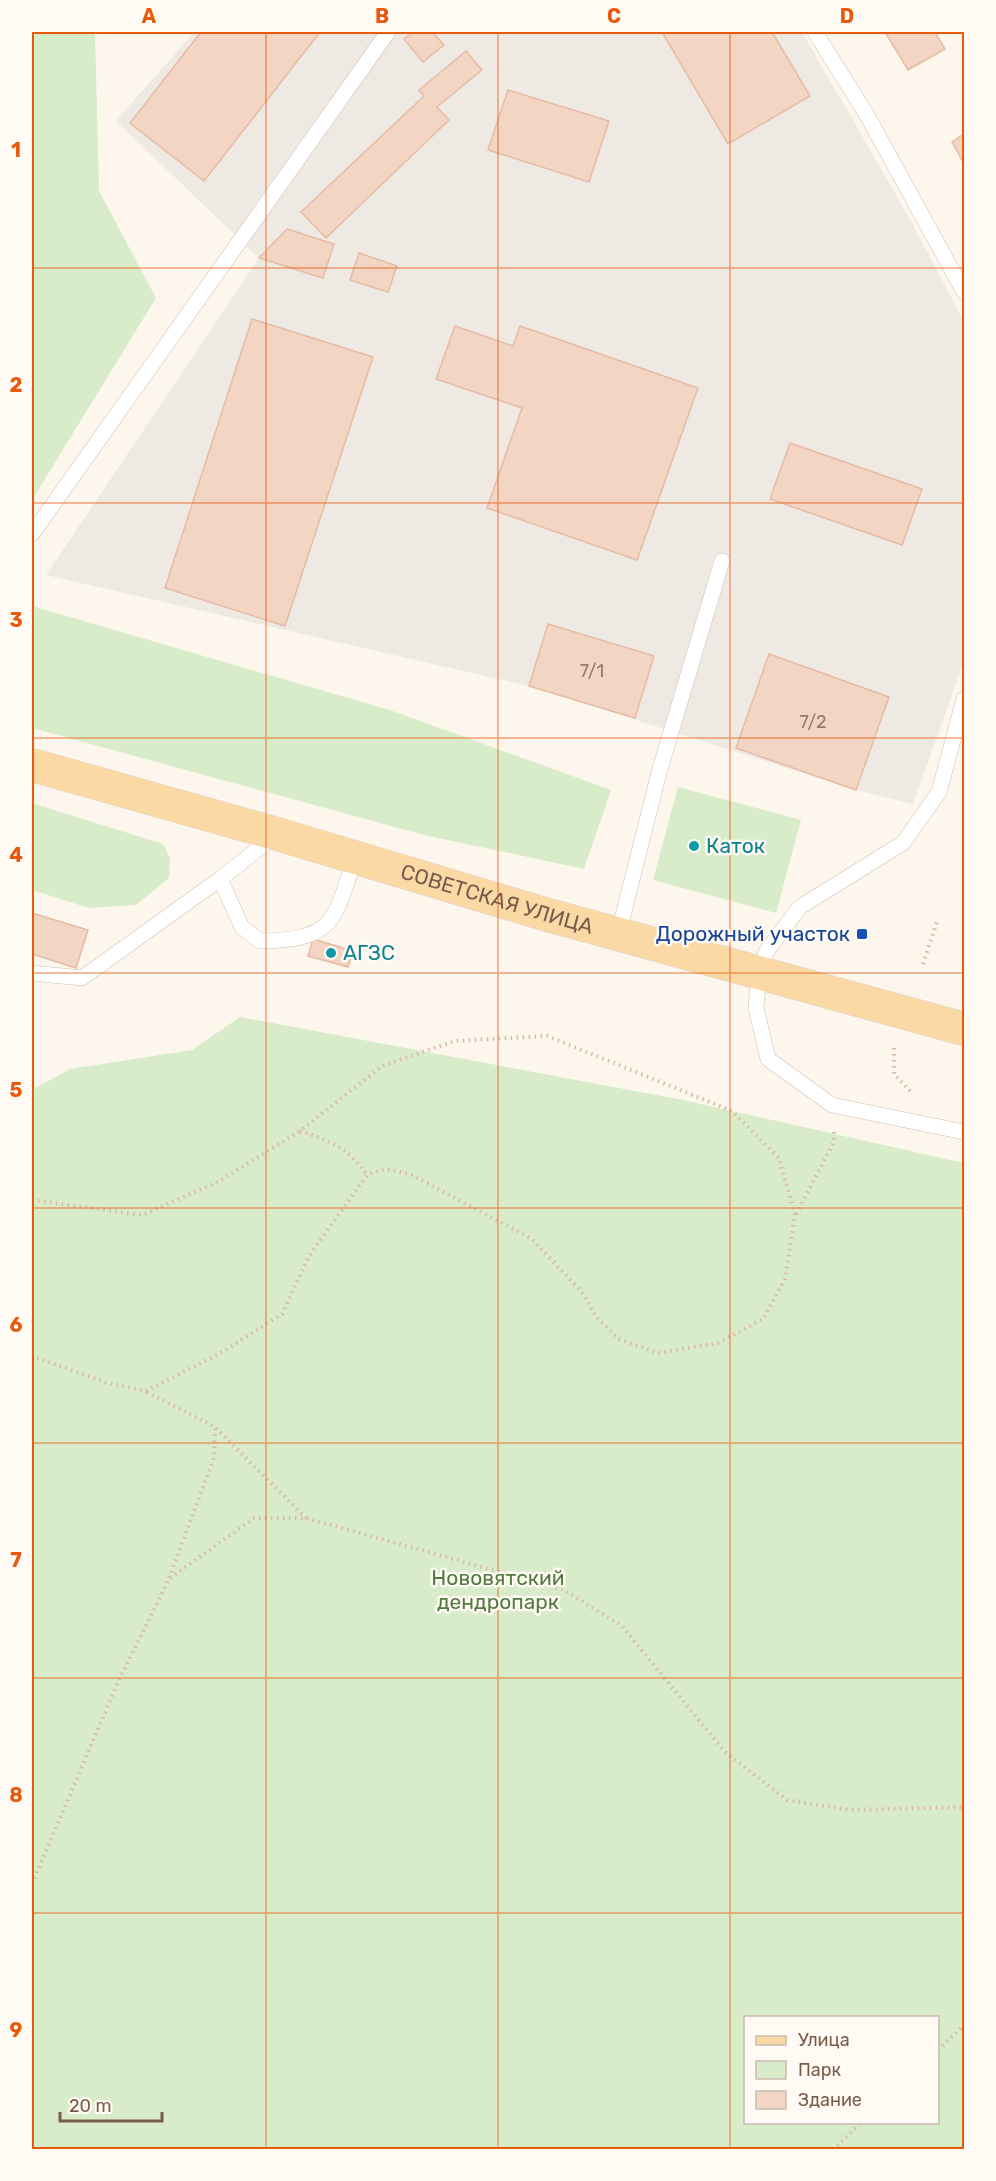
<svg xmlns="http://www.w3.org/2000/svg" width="996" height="2181" viewBox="0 0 996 2181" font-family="Rubik,sans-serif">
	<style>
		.industrial { fill: #efe9e4 }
		.green { fill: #d8ecc9; fill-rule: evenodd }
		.building { fill: #f3d5c3; stroke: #e6bba3; stroke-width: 1.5 }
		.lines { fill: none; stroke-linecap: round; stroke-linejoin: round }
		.lane-casing { stroke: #d1beb0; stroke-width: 16 }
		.primary-casing { stroke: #dad1cd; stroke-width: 34 }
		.path { stroke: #d9b8a5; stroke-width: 4; stroke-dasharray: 1.5 4.5; stroke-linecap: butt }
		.lane { stroke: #fff; stroke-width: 15 }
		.primary { stroke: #fbd9a5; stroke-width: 33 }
		.grid { fill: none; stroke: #e8590c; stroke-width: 1.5; stroke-opacity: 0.55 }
		.culture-dot { fill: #0f9aa8; stroke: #fffaf3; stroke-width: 2 }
		.transit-dot { fill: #1a4fb4; stroke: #fffaf3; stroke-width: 2 }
		.labels { text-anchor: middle; stroke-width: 5; stroke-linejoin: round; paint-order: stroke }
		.number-label { font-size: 18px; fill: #987a6a }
		.culture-label { font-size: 21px; fill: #0d838f; stroke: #fffaf3; text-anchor: start }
		.street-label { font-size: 21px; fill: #7a5c4d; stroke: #fffaf3 }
		.transit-label { font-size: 21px; fill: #164399; stroke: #fffaf3; text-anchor: end }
		.park-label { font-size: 21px; fill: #537a41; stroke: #fffaf3 }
		.neatline { fill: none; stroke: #e8590c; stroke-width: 2 }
		.grid-label { font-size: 20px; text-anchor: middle; font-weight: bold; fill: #e8590c }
	</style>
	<rect width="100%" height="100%" fill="#fdf6ec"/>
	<!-- industrial -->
	<path class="industrial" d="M194,32H802L911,221L964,322V661L913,804L856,790L529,686L46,575L259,258L116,121Z"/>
	<!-- green -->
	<path class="green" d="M32,32H95L99,191L156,298L32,500Z
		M32,606L393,711L611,790L584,869L424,835L32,728Z
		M678,787L801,820L776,913L653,880Z
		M32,803L163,844L170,858L169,878L136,905L89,908L32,890Z
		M240,1017L683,1100L964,1163V2149H32V1090L70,1069L192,1050ZM746,2018H938V2122H746Z"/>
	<!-- building -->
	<path class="building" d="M201,32H320L204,181L130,123Z
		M414,32H432L444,45L423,62L404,39Z
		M662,32H772L810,96L728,144Z
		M885,32H935L945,49L908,70Z
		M466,51L482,70L437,107L449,120L326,238L301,212L424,96L419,90Z
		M508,90L609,121L589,182L488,150Z
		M964,134V164L952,142Z
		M287,229L334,244L323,278L259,258Z
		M359,253L397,266L388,292L350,280Z
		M252,319L373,357L285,626L165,588Z
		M455,326L513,346L520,326L698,388L637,560L487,508L522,408L436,379Z
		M790,443L922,489L902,545L770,499Z
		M548,624L654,656L635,718L529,686Z
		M769,654L889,697L856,790L736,748Z
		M32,913L88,930L76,968L32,954Z
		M313,939L353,951L348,967L308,956Z"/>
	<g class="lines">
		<!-- lane casing -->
		<g class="lane-casing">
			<path id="lane" d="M815,32L868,117L964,292
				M32,534L388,32
				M964,699L939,792L903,843L800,907L766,952L759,973L756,1008L768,1059L832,1105L964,1132
				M220,879L242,927L260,941C335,940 334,921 355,857
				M618,935L660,769L722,561
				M32,973L82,978L220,879L277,834"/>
		</g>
		<!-- primary casing -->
		<g class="primary-casing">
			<g id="primary">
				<path id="s1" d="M32,765L277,834L548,915L964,1029"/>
			</g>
		</g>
		<!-- path -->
		<path class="path" d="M923,964L938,919
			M894,1048V1074L913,1094
			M300,1131C331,1141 348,1148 367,1175
			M32,1200L142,1215L218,1182L300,1131L382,1066L455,1041L547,1036L732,1111L779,1158L795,1215L785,1279L763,1319L718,1343L658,1353L619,1339L597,1318L582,1292L532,1239L410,1174L384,1169L367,1175L309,1256L282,1314L219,1354L146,1391L107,1383L32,1356
			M796,1214L834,1142V1130
			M147,1392L215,1427L214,1458L169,1578
			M216,1428L306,1518
			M32,1884L118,1682L169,1579L254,1518H306L564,1590L622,1626L725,1752L787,1800L850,1810L964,1807
			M938,2050L964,2025
			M833,2150L861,2122"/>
		<!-- lane -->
		<use href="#lane" class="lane"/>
		<!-- primary -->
		<use href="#primary" class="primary"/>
	</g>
	<!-- grid -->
	<path class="grid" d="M266,32V2150M498,32V2150M730,32V2150M32,268H964M32,503H964M32,738H964M32,973H964M32,1208H964M32,1443H964M32,1678H964M32,1913H964"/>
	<!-- markers -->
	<g class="culture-dot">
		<circle cx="694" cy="846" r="6"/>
		<circle cx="331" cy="953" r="6"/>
	</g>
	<rect class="transit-dot" x="856" y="928" width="12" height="12" rx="3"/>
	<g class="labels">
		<!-- number labels -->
		<g class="number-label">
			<text x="592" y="677">7/1</text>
			<text x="813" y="728">7/2</text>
		</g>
		<!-- culture labels -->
		<g class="culture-label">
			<text x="706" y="853">Каток</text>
			<text x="343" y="960">АГЗС</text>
		</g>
		<!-- street labels -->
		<g class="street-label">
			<text dy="7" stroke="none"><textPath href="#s1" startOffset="484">СОВЕТСКАЯ УЛИЦА</textPath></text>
		</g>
		<!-- transit labels -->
		<g class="transit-label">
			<text x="850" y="941">Дорожный участок</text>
		</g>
		<!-- park labels -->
		<g class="park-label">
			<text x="498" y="1585">Нововятский<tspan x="498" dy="24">дендропарк</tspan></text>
		</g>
	</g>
	<!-- border -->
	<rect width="996" height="2181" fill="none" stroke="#fffaf3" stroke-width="66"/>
	<!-- legend -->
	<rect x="744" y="2016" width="195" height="108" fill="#fffaf3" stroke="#cabbb1" stroke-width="1.5"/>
	<rect x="756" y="2036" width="30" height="9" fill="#fbd9a5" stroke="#cabbb1" stroke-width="1.5"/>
	<text x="798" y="2046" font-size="18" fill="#7a5c4d">Улица</text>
	<rect x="756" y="2061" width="30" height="18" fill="#d8ecc9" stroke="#cabbb1" stroke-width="1.5"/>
	<text x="798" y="2076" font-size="18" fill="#7a5c4d">Парк</text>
	<rect x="756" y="2091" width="30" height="18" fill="#f3d5c3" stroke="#cabbb1" stroke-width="1.5"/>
	<text x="798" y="2106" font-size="18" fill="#7a5c4d">Здание</text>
	<!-- scale -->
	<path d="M60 2112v9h102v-9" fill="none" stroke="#7a5c4d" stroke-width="3"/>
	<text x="69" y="2112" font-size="18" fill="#7a5c4d" stroke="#fffaf3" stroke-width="4.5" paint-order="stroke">20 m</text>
	<rect x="33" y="33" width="930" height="2115" class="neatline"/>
	<g class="grid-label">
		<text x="149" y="23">A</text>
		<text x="382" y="23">B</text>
		<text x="614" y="23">C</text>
		<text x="847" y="23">D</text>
		<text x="16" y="157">1</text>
		<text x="16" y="392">2</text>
		<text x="16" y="627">3</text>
		<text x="16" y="862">4</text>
		<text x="16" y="1097">5</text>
		<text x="16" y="1332">6</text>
		<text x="16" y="1567">7</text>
		<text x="16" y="1802">8</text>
		<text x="16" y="2037">9</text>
	</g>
</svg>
